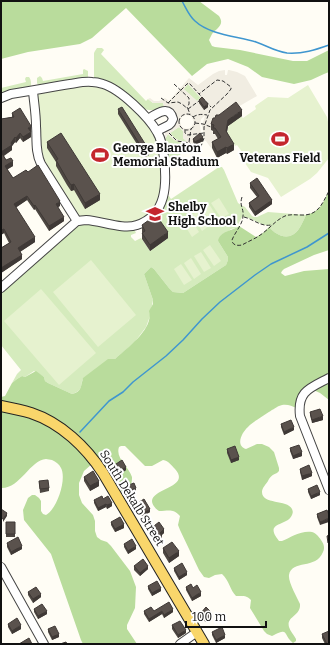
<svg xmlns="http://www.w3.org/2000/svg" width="330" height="645" viewBox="0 0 330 645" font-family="Bitter,serif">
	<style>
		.green { fill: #d5ebbd }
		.forest { fill: #b9dc9c }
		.pitch { fill: #e6f2cf }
		.plaza { fill: #f1ede2; fill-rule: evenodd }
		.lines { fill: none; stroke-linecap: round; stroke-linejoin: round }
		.stream { stroke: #3f96cf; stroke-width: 1.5 }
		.minor-casing { stroke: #444; stroke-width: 10 }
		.major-casing { stroke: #222; stroke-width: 12 }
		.path { stroke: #333; stroke-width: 1; stroke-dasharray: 4 2; stroke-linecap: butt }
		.minor { stroke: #fff; stroke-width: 8 }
		.major { stroke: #f9d66b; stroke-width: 10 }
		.wall { fill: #4d4742 }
		.shaded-wall { fill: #3f3936 }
		.building { fill: #5a524d; stroke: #3f3936 }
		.labels { text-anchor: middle; stroke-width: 4; stroke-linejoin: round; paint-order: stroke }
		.poi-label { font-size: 12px; font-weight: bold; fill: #111; stroke: #fff; text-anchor: start }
		.street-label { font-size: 12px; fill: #111; stroke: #fff }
	</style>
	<rect width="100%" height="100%" fill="#fffdf5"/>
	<!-- green -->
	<path class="green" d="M97,48H102L104,50L101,54L146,101L148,99L153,103H163L164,106L156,110H149L143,109L94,78V53L95,51Z
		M84,69L88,71V77L87,79L38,85L37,83V78L40,76L42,78L43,81L83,74V70Z
		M26,77H29C31,79 32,85 30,88L1,94V88L26,82L25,79Z
		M188,84L201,98L197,101L183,89Z
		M179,127L183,131V138L188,142C180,141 175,140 170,133Z
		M168,134C176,141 179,143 190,144L192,147L173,159L176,164L173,163L169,161L165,139Z
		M219,167H222L224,170L238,203L241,205L245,207L252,216L254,217H257L268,212L306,215C303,221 300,230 294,234C285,240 275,234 269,227L270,225C260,227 252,216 242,217L236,228L231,229L218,241L228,257V260L226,265L183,293L173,292L169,288L154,269L151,267L144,274L153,300L150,316L146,327L134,343L117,357L115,359H110L82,380C82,387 80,392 72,394L48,383L45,381L44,377L34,371L25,377L22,376L17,379L12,383L17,374L21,370L1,345V293L77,227L84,223L134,229L136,233L131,235V237L135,241L141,238L150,251L168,238L158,217L167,196H169L171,199Z"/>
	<!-- forest -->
	<path class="forest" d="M1,1H199L219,16C225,25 217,28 212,34C211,36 210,38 209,40L212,46L215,47L240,50L293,61H307L329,50V72L324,74L311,80L294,84L262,77L248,67L228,59L207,64L192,76L126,8L92,38L80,44L28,52L1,59Z
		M329,191V250L314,255L284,269L282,271L281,273L285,276L304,271L329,269V400L320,393L309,388L297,408C291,406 286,403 279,406C275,408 251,423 248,427C242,432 235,446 246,449L257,444H262L269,447L274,452L279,468V471L277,473C272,475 270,477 268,481C266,484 262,488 262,492C262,505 287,499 292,509C293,512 293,512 292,515C287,527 263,521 279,541H282C291,537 302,530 312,532C316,533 319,537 321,540C324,544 325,548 323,552C316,570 292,559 289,575C288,582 297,597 300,604C301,616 286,616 289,627C290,631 294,635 296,639V641L293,643C282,634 290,627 272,636L267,634L264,631L250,608L251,600C247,595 242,596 236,596C230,590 229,580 222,574L215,575L209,578L204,577L199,570L180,530L178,525L180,516C173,508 168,511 159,511C156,509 152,505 152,501C153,488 191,487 175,469C171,465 169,461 163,460L152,466H145L125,446H121L119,447C115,458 129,467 132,477C132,479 132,482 131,484L122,492L100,457L84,471L79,483V495L82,503L93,515L95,521V531L97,537L101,540L107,542L111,546L130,571L136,587L135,608L127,625V629L137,644H83L81,640L51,554L24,520L23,510L28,498L32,495H35L39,498L41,501V511L43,514L46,515C57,509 67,479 61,468C59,464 56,462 52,460C50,460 48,459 46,459C30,460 20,489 1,488V397L5,396L12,383L17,379L22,376L25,377L36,371L44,377L45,381L48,383L72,394C82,392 81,385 83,378L108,359H115L117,357C129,347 154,328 149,311L153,304V300L144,274L151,267L154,269L169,288L173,292L183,293L226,265L228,260V257L218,241C220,231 232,231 239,226L256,237L263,233L269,227C275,234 285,240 294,234C300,230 303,221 306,215C321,211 322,204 329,191Z"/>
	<!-- pitch -->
	<path class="pitch" d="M91,82L114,90L157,131L164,162L159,208L136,225L77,221L41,164L33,91Z
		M308,85L327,117L329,127V158L317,173L310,179L281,197L268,178L251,172L245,163L248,160L237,145L235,146L227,133L229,124L241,116L243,118L256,109L255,106L268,97L288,98Z
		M219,198L229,214L221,218L211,203Z
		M209,204L219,220L212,225L202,209Z
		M199,210L209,226L202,231L192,215Z
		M189,216L199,232L192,237L182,221Z
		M210,245L221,261L214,266L203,250Z
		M201,252L211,268L204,272L194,256Z
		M191,258L201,274L194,279L184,263Z
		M91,260L136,315L98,347L53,292Z
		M181,264L192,280L184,285L174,269Z
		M41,289L96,353L59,385L4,321Z"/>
	<!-- plaza -->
	<path class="plaza" d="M225,70V75H227L228,70H229L237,72L245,76L257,96L224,115L222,116L217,115L213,122L211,131L213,132L212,134L216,135L222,146L217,144L211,148L206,141L203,140L201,137L204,135L202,126L205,116H204L201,119L200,124L201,136L193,142L195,145L192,147L190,144L179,142L174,140L168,134L165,139V132L174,125L177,119L176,115L172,110L164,106L163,103H153L148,99L150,98L154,101H159L165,98L169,101L189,78L198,85L213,74L219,71ZM188,84L201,98L197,101L184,89ZM186,115L191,116L194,122L192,126L190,128L186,129L182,127L181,125L180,121L182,117ZM179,127L183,131V138L187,142L178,140L174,138L170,133Z"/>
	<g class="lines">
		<!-- stream -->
		<path class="stream" d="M182,1C186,8 189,16 195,21C210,35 237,36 256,42C268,46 274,51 287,53C303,54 315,50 329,45
			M80,432L109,401L123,392L133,382L166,356L183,340L202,319L220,302L255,275L271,264L307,247L329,233"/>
		<!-- minor casing -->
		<g class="minor-casing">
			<path id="minor" d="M33,91C34,103 36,114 36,126C37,139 35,152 41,164L77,221
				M1,98L11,94C31,91 51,87 70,84C77,83 85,81 92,82C95,82 100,83 103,84C120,89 149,117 157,132C162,140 163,149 164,158C167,184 167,215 137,225C123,230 102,221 86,220C83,220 80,221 77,221L1,288
				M148,119C156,114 169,104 173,119L171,123L169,125L157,131
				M329,378C310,388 297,391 300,416L329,490
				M1,567L44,644
				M180,644L197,632"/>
		</g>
		<!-- major casing -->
		<g class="major-casing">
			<path id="major" d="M1,406C11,408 21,410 31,413C61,423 86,447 103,473L204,644"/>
		</g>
		<!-- path -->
		<path class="path" d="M174,84L189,98V104L187,108
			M161,98L168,103L178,102L182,104L188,109L190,114
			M168,103L187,84L189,83L211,107
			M188,109L199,101
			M179 122a8 8 0 1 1 16 0a8 8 0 1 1-16 0Z
			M193,117C198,114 202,114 207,115
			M195,123L203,124L211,127
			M185,130V133L187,135L204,133
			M169,133L177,141L190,143L199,152L204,138V127L210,110L227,94L231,89V87L223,81L217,80L199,94
			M189,142L191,129
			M242,197C239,206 244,208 243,216C243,224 235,232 232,240C232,245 237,246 242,245C249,241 257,238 263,233C271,227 276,220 285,216C290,214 295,215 301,215C318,216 322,204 329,191
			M244,217C253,219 261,227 271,225"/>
		<!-- minor -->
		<use href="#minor" class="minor"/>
		<!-- major -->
		<use href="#major" class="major"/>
	</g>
	<!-- wall -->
	<path class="wall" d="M199,100L208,107L204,110L199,103Z
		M118,109L149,155L145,157L118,114Z
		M12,113L31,131H30L31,137L23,142L20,138L16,143L15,142L12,146V150L4,156L6,160L13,166L7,169L13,178L28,172L60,206L58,207L64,221L49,231L35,209L34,210L27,200L16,207L35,242L20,252L22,259L1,273V248L9,243L4,233L1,235V119L12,117Z
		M242,116L228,126L227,132L234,150L227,154L226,153L217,158L212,148V142L218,139L215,134H213V131L211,130V124L215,118Z
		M193,139L203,141L195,145L193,142Z
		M47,142L100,200L85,209L74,190L71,191L67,185L56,166V162L47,148Z
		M250,183L272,204L255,216L249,207V203L257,197L250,188Z
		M142,225L168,238L150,251L142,239V233H143L142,232Z
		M310,412L323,420L312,423L310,415Z
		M281,424L294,430L284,435L281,427Z
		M290,448L302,456L293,459L290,451Z
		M227,449L239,460L231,463L227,453Z
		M113,466L126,470L117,476L113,469Z
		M300,469L312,476L302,480L300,472Z
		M84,477L99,486L90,491L84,481Z
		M39,481L49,488V491L40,493Z
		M126,486L136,491L129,495L126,489Z
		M308,489L320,495L311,499L308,492Z
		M103,499L112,506L107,509L106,507L98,511L94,503V500Z
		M136,504L150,512L142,517L136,507Z
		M327,510L320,525L317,517V514Z
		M6,522H15V537H6Z
		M111,522L124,528L115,532L111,525Z
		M150,529L164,533L162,535V538L158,541L150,532Z
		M7,543L22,549L11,555L7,547Z
		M124,544L136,549L128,554L124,547Z
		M163,548L179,556L169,563L163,553Z
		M134,566L148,569L140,576L134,570Z
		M174,568L187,575L179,580L174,571Z
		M148,586L161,591L152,596L148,589Z
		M186,587L193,588L201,596L192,601L186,590Z
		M28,592L41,597L33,603L28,595Z
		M34,609L47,614L38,619L34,612Z
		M144,611H154L173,612L164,618L162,614L149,622L144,614Z
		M200,614L211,615L206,622L200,618Z
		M8,624L21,629L12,634L8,627Z
		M172,625L186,633L178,638L172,629Z
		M48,629L59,637L52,640L48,632Z
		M212,632L225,638L216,643L212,635Z
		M322,634L329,644H325L322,638Z"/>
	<!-- shaded-wall -->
	<path class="shaded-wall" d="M208,104V107L204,110V107Z
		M242,110V116L228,126L226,137V131L228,120Z
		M31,126V131L28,133V128Z
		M31,132V137L23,142V137Z
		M20,133V138L16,143V138Z
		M15,137V142L12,146V150L1,157V152L11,143Z
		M203,137V141L195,145V142Z
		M234,144V150L227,154V148Z
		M226,147V153L217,158V152Z
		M149,150V155L145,157V153Z
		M13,161V166L5,171V166Z
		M74,184V190L71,191V185Z
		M100,194V200L85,209V203Z
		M27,196V200L14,209V204Z
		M272,200V204L255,216V212Z
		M60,201V206L56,208V204Z
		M35,205V209L34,210V206Z
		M64,217V221L49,231V226Z
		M4,229V233L1,235V230Z
		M168,232V238L150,251V245Z
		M35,237V242L18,253V248Z
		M22,255V259L1,273V268Z
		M323,416V420L312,423V420Z
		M294,427V430L284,435V432Z
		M302,452V456L293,459V456Z
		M239,457V460L231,463V460Z
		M126,467V470L117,476V472Z
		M312,473V476L302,480V476Z
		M99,481V486L90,491V486Z
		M136,488V491L129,495V491Z
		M320,492V495L311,499V496Z
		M112,503V506L107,509V505Z
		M106,504V507L98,511V508Z
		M150,509V512L142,517V514Z
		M7,513V516L3,522V519Z
		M329,518V522L320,525V522Z
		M124,524V528L115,532V529Z
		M164,529V533L160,536V533Z
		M162,535V538L158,541V538Z
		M22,546V549L11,555V552Z
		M136,546V549L128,554V551Z
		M179,551V556L169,563V558Z
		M148,566V569L140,576V573Z
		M187,572V575L179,580V577Z
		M161,588V591L152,596V593Z
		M201,592V596L192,601V598Z
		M41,594V597L33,603V599Z
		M173,609V612L164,618V615Z
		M47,611V614L38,619V616Z
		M162,611V614L149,622V619Z
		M211,612V615L206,622V619Z
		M21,625V629L12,634V631Z
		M186,630V633L178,638V635Z
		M59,634V637L52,640V637Z
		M225,635V638L216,643V640Z"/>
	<!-- building -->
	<path class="building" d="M202,97L208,104L204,107L199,100Z
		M236,102L242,110L228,120L226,131L234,144L227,148L226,147L217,152L212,142L221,137L215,128H213L214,125L211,124L213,118H215L216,115H219Z
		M122,107L149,150L145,153L118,109Z
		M20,108L31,126L28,128L31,132L23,137L20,133L16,138L15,137L11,143L12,145L1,152L6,160L11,158L13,161L5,166L13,178L26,170L28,172L38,165L60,201L56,204L64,217L49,226L35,205L34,206L27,196L14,204L35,237L18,248L22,255L1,268V248L11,242L4,229L1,230V119L14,117L12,113Z
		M61,133L100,194L85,203L74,184L71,185L67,179L56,160L58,159L47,142Z
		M200,133L203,137L195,142L193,139Z
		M257,178L272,200L255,212L249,203L259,196L250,183Z
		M156,215L168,232L150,245L142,233L145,231L142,225Z
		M320,409L323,416L312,420L310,412Z
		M291,420L294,427L284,432L281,424Z
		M299,445L302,452L293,456L290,448Z
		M235,446L239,457L231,460L227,449Z
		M122,460L126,467L117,472L113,466Z
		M309,465L312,473L302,476L300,469Z
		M93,471L99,481L90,486L84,477Z
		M48,480L49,488L40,489L39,481Z
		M134,483L136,488L129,491L126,486Z
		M317,485L320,492L311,496L308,489Z
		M102,496L103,499L108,496L112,503L107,505L106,504L98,508L94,500Z
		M144,499L150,509L142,514L136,504Z
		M1,509L7,513L3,519L1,518Z
		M327,510L329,515V518L320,522L317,514Z
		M120,517L124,524L115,529L111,522Z
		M6,522H15V534H6Z
		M159,522L164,529L160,533L162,535L158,538L150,529Z
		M329,535V543H328L327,536Z
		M18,537L22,546L11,552L7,543Z
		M132,539L136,546L128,551L124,544Z
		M172,542L179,551L169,558L163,548Z
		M143,559L148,566L140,573L134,566Z
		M182,563L187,572L179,577L174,568Z
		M157,581L161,588L152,593L148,586Z
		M191,584L193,588L197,585L201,592L192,598L186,587Z
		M36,587L41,594L33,599L28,592Z
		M169,602L173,609L164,615L162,611L149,619L144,611L151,607L154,611Z
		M42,604L47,611L38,616L34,609Z
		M206,607L211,612L206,619L200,614Z
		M17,618L21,625L12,631L8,624Z
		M180,621L186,630L178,635L172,625Z
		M55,626L59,634L52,637L48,629Z
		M222,627L225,635L216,640L212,632Z
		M329,631V644H327L322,634Z
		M29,638L32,644H19Z
		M66,642L67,644H60Z"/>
	<!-- icons -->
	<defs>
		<g id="stadium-bare" transform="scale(1.38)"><path d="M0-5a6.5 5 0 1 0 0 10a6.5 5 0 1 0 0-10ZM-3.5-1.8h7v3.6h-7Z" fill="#c4262e" stroke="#fff" stroke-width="2.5" paint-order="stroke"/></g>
		<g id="school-bare" transform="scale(1.38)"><path d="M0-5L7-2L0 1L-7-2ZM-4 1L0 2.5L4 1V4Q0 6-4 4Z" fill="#c4262e" stroke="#fff" stroke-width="2.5" paint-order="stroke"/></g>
	</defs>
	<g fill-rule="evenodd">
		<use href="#stadium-bare" x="280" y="139"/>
		<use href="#stadium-bare" x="100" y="155"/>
		<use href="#school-bare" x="155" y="214"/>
	</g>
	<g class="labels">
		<!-- poi labels -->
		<g class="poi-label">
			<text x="113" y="152">George Blanton<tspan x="113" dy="14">Memorial Stadium</tspan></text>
			<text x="280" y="162" text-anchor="middle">Veterans Field</text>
			<text x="168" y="211">Shelby<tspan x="168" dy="14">High School</tspan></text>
		</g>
		<!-- street labels -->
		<g class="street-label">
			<text transform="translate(132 498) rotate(58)" y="4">South Dekalb Street</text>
		</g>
	</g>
	<!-- border -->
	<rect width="330" height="645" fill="none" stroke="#111111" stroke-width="4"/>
	<!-- scale -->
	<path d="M186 621v6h80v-6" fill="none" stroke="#111111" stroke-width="2"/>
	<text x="192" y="621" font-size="12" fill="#111111" stroke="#ffffff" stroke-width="3" paint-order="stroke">100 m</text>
</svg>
